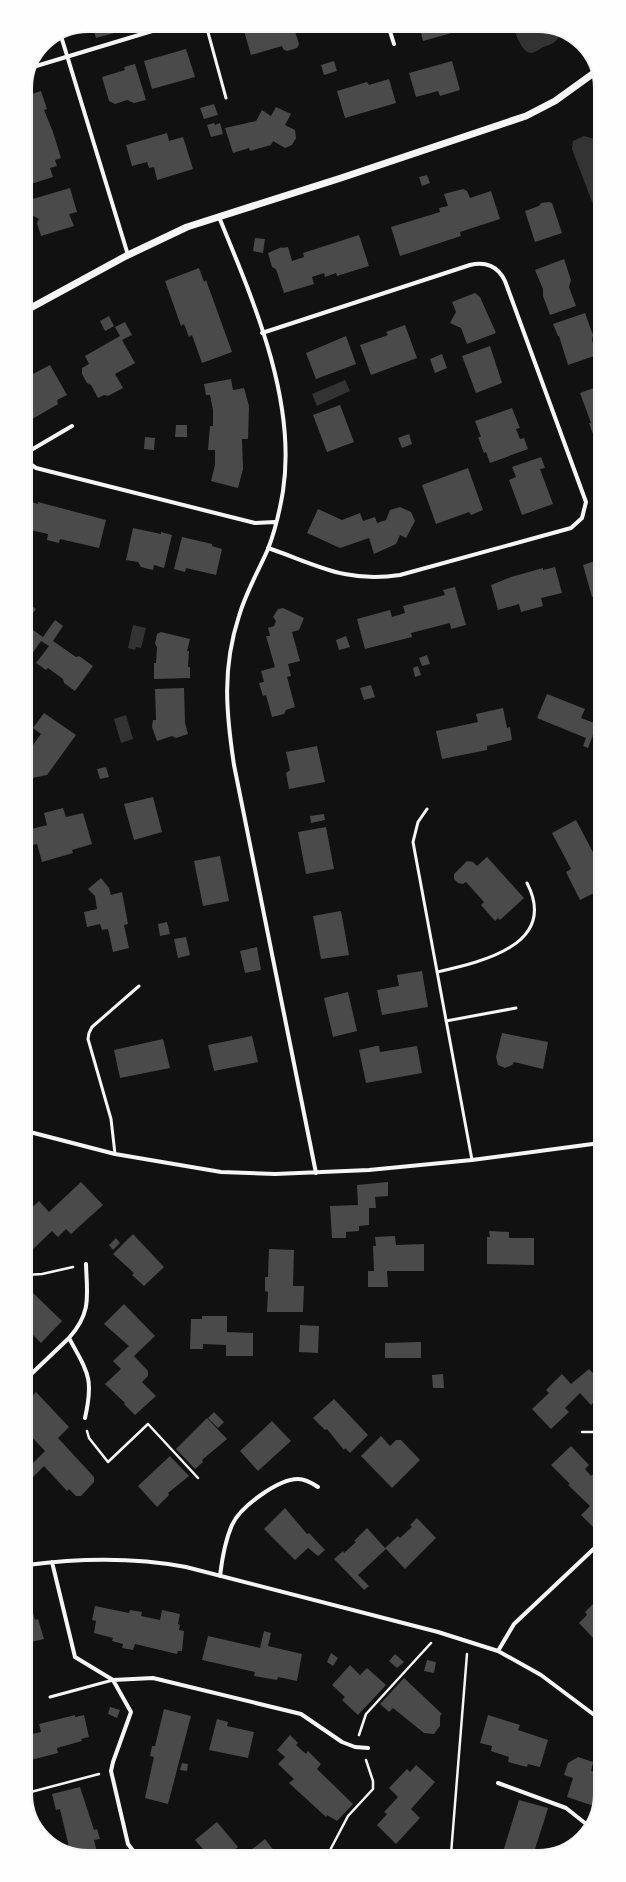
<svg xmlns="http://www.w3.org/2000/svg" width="626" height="1882" viewBox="0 0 626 1882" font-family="'PT Sans Narrow',sans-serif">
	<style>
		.water { fill: #333 }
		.building { fill: #4a4a4a }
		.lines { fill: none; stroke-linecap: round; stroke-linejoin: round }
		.path { stroke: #f5f5f5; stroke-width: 2.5 }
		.service { stroke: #f5f5f5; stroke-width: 3 }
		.minor { stroke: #f5f5f5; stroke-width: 4 }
		.tertiary { stroke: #f5f5f5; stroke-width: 7 }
		.rim { fill: none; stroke: #f5f5f5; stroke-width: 2 }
	</style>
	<rect width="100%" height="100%" fill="#111"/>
	<!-- water -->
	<path class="water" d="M512,25H542L557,31L559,37C555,43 550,45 543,47C540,49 535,52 532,53C521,54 516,32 512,25Z
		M584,136L598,140L599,144V220L572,149L573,141Z
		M345,380L350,391L317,406L312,394Z
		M133,625L146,628L141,648L136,647L135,650L128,648Z
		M126,715L133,739L121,743L114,719Z"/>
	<!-- building -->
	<path class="building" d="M92,25H116L118,32L96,38Z
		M256,25H293L299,44L297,48L287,51L283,49L282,46L251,55L244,31L257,28Z
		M314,25H337L316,32Z
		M421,25H454L455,32L423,41L420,29Z
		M186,49L195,77L152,89L144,61Z
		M334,61L337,71L324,75L321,65Z
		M452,61L460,90L440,96L438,91L416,97L409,73Z
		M135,64L146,100L134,103L127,100L115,104L109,101L102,77L125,70L124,67Z
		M389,79L396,103L345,118L337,91L367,82L369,85Z
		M41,91L47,109L44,110L53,132L61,158L55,160L57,166L50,168L53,177L31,184L25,165V158L31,157L25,140V96Z
		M214,104L218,115L204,119L200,108Z
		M276,107L291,114L285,125L295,130L296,138L292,145L285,148L273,141L271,145L250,151L249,148L233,153L225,128L256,121L262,110L271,116Z
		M214,123L215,125L220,123L223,134L211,137L207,125Z
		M167,133L169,141L183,137L193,169L157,180L154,167L149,168L147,162L132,166L126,145Z
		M427,175L430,183L422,186L419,177Z
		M70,188L77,212L69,214L74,226L41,236L37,223L39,219L30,214L26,201Z
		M463,189L467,191L470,198L491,191L500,219L460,232L461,236L400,256L391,227L440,212L439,208L448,206L444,194Z
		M549,202L552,203L562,233L535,242L525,211L539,206L541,203Z
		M359,235L369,266L337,276L336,273L325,277L324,273L312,277L314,284L284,293L276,269L272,267L268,253L282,247V248L288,247L292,261L304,257L303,253Z
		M255,238L265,239L263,253L253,251Z
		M564,259L571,280L569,287L576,306L550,315L543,296V289L535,270Z
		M199,268L204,282L206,280L232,352L202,363L192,335L189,337L184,324L181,326L165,281Z
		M475,293L480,297L496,333L467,344L461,328L450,323L456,312L452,302Z
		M585,313L593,335L592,340L597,355L568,365L559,336H558L553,324Z
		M109,316L114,326L105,331L100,321Z
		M125,322L132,335L122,340L135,363L115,374L123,388L108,396L104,395L98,398L91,385L87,383L82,374V368L89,364L85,356L120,336L115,327Z
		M405,325L417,358L371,375L360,345L388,335L386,332Z
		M346,336L356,364L316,379L306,353Z
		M490,346L502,383L476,393L462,356Z
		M442,354L447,368L435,373L430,359Z
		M50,365L67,395L57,400L58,404L29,421L26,414L25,378Z
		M231,379L233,390L244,388L249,406L248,439H242L243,469L238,488L211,481L215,465V450H208L210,426H213V410L210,395H206L204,384Z
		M599,386V432L593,434L589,423H591L580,393Z
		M340,405L354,442L327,452L313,415Z
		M512,408L520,428L516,429L520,439L524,438L528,449L490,463L486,452L484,453L478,437H481L475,421Z
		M176,425H187V437H175Z
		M409,434L412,444L402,448L398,438Z
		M145,437L155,438L154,450L144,449Z
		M541,457L545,468L540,469L553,504L522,515L509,480L516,477L512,467Z
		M468,468L483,510L471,515L469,512L436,524L422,485Z
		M28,501L38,504V502L106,520L99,548L60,539L59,543L47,540L48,534L26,529V503Z
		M400,507L411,512L415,521L406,538L400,535L396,544L374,554L369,538L340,548L307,533L318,509L342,520L360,513L363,521L375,517L377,523L386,520L390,510Z
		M133,528L161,534V532L172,535L164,568L154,565L153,570L141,567L138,562L126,560Z
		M182,537L212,544V546L222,549L216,575L186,568L185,572L174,569Z
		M595,561L597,566L600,565V595L592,597L583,565Z
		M555,567L562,593L541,598L543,606L521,612L519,604L498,610L491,585L511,577L543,568V570Z
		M455,587L466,625L451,629L450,623L411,633L412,637L365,649L357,619L390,610L392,617L405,613L403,606L445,595L443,590Z
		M26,602L36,609L26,622Z
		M283,608L304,618L299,630L292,632L300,661L288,664L291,676L287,677L295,707L286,710L284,714L272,717L266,695L263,696L259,683L264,682L261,671L275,667L266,636H270L268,628L274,626L276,621L273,617L278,609Z
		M55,620L63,626L53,641L76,657L79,656L93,666L75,691L64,683L63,679L48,668L46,670L36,663L49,646L41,641L29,658L26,656V625L43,637Z
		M161,632L190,639L187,651H189L188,667H190V678L154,679V663H156L157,647L155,644L157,634Z
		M346,636L350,647L339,650L336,640Z
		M427,655L430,664L422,666L419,658Z
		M418,666L421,675L415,677L413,668Z
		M371,685L375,697L364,700L360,688Z
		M184,688L185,723L188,734L176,738L172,736L157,741L152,727L153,720H156L155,689Z
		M547,694L585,709L581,718L597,724L588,748L583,746L586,738L537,718Z
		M503,708L507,728L510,727L512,740L487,746V750L442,759L436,731L478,722L476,714Z
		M44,713L76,735L47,775L27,779L26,750L30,749L41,734L33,728Z
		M317,746L325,782L289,789L286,773L290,770L286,752Z
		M106,767L109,777L100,779L97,769Z
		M153,797L162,832L134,840L124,804Z
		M63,808L66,817L83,813L92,844L72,850L73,853L42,862L37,844L32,845L28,830L47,825L44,813Z
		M324,814L325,820L311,823L310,816Z
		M576,820L596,858L593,859L600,872V884L594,887L596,892L580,900L566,872L571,869L552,833Z
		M326,827L334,869L306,874L298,832Z
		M220,856L229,901L203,906L194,861Z
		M487,857L524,898L500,920L498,918L495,921L481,905L484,902L466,882L463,884L458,883L454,879V874L467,861L473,862L477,866Z
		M101,878L109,888L111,895L122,892L128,924L124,925L129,948L113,952L108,929L102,930L100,924L87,927L84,912L97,909L95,896L88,889Z
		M341,911L349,955L321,959L313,916Z
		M167,922L170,934L160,936L158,924Z
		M186,937L190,955L178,958L174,939Z
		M257,947L261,970L245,973L240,951Z
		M422,971L428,1007L382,1015L377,990L399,986L397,975Z
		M348,992L357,1031L333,1037L324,998Z
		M502,1033L548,1042L543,1069L514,1062L512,1065L505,1068L498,1065L496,1057Z
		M252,1036L258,1062L214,1071L208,1045Z
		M163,1039L170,1068L120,1078L114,1050Z
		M376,1046H379L380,1052L417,1046L422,1073L366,1083L359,1050Z
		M81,1182L103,1205L71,1234L66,1229L58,1237L52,1231L28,1254L26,1252V1213L39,1201L49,1212Z
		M388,1182V1196L375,1197L376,1208H369V1225L359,1226V1231L346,1232V1238H332L330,1206L358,1205L357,1185Z
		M489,1231L509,1232V1238H534V1265L487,1264V1237H490Z
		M133,1234L164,1267L144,1286L132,1275L134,1273L113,1254Z
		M395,1236L396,1245L424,1244V1271H387L388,1287H368V1271H374L373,1246H376L375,1237Z
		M116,1238L120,1243L113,1250L109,1245Z
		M269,1249L294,1250L293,1286H304L303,1312H267L268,1292L265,1291V1277H268Z
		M31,1291L62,1321L41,1343L27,1329V1296Z
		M124,1304L155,1336L134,1356L148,1371V1376L142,1382L156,1396L135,1415L124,1404L125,1403L105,1384L121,1369L113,1361L129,1346L104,1324Z
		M202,1316H227V1332L253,1333V1356H226V1345L203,1344V1349H190L191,1319H202Z
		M300,1325L319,1326L318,1353L299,1352Z
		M421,1342V1358H385V1343Z
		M589,1369L600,1380L601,1395L591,1405L580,1393L565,1408L569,1412L551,1429L532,1409L549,1393L546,1390L562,1374L571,1384Z
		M443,1374L444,1388H433L432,1375Z
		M36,1392L69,1427L58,1438L94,1477V1482L81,1496H76L69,1489L67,1491L44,1466L30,1480L27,1477V1469L45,1451L30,1435L27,1438V1401Z
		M334,1399L368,1435L350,1453L345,1448L344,1450L327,1429L325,1430L313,1418Z
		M214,1412L224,1422L218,1428L208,1418Z
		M207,1418L227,1439L202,1460L203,1462L195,1469L176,1449Z
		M272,1421L291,1441L258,1471L240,1451Z
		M381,1436L390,1446L396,1440H401L420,1460L392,1488L361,1456Z
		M571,1446L589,1465L585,1469L591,1476L601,1468V1521L594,1528L581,1515L590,1506L568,1485L570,1484L551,1465Z
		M170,1456L189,1476L168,1493L169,1495L157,1507L138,1486Z
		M285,1508L307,1534L309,1533L325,1550L318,1556L308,1548L295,1560L264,1529Z
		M417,1518L436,1538L405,1569L386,1549L358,1575L369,1586L364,1590L334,1559L343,1551L344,1553L356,1542L354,1541L367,1528L385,1548L398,1536L400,1538L412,1527L410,1525Z
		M595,1602L598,1606L601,1603V1634L595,1640L579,1623L587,1615L585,1612Z
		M31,1605L35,1620L38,1619L44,1639L27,1643V1606Z
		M95,1606L129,1613L130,1610L142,1612L141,1616L160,1620L162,1610L180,1614L178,1624L180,1625L179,1630L184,1631L182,1651H178L177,1654L135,1644L133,1650L122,1648L123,1644L112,1641L113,1638L94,1633L96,1621L92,1620Z
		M264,1631L271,1633L268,1646L302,1654L297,1681L278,1677L277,1680L254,1676L255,1672L202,1660L208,1636L260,1648Z
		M331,1653L338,1658L333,1666L327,1662Z
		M395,1654L404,1662L397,1668L389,1661Z
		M427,1660L436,1662L434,1673L424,1671Z
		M350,1665L360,1675L367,1668L386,1685L358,1715L342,1700L345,1697L332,1685Z
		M404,1678L442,1714L440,1716V1726L434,1734L424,1733L393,1708L389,1712L380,1704Z
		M110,1707L120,1710L117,1718L108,1714Z
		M164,1709L191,1716L168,1804L145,1798L154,1757L150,1756L152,1746H155Z
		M75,1715V1717L84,1715L89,1737L81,1739L82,1741L57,1748L58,1753L27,1761V1735L41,1732L39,1724Z
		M488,1715L520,1725L518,1730L548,1740L540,1767L528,1764L527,1767L508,1762L509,1757L491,1751L492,1746L480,1743Z
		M217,1719L228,1722L227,1726L254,1732L248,1758L209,1750Z
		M290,1735L298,1743L296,1745L306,1754L308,1751L321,1764L317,1769L353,1804L337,1821L327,1815L326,1817L289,1783L294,1779L278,1764L285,1757L277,1750Z
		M578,1757L593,1762L591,1771L601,1774V1787L597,1807L567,1797L573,1778L564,1775L568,1763Z
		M182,1763L188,1764L187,1771L180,1770Z
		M416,1765L435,1782L411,1809L420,1818L396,1844L377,1825L387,1814L384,1812L398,1797L389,1788L407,1769L410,1772Z
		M80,1787L94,1830L97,1829L100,1839L94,1840L98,1857H84L63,1848L69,1847L60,1809L56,1810L52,1794Z
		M519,1800L548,1808L545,1818L533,1855H502Z
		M217,1822L238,1847L227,1856H209L195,1840Z
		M265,1839L271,1847L279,1856H255L251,1850Z"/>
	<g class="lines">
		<!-- path -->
		<path class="path" d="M26,1275L42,1274L73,1267
			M87,1431L89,1438L108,1462L148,1424L198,1478
			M582,1432H601
			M359,1735L366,1714L431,1643
			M27,1793L99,1774
			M456,1855L451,1854L467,1654
			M327,1856L348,1816L373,1789V1781L366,1760"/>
		<!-- service -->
		<path class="service" d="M206,25L226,98
			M427,809L418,822L413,842L472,1160
			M437,972C481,962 559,945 527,883
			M446,1021L516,1008
			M115,1154L111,1119L88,1039L89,1033L92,1027L139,986
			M50,1697L113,1680"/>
		<!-- minor -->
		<path class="minor" d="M388,25L394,44
			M61,36L128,255
			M33,67L172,25
			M219,217C253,300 297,400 283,491C280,509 275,531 268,549C258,572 246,592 239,616C222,668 226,712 234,765L316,1173
			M262,333L470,265C485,261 498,266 505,281L586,502L582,518L571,528L400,575C344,583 318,565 268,548
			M26,453L72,426
			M26,461L36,468L255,523L275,522
			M26,1131L115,1154L221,1172L275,1174L369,1170L472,1160L600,1143
			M27,1378L69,1338
			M85,1418C94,1378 88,1373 69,1338C92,1312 87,1296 86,1264
			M52,1562L75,1657L113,1680L153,1678L301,1714L342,1742L355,1747L368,1748
			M27,1565C81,1558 133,1557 186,1567L438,1632L498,1651L541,1675L601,1720
			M220,1576C222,1559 225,1541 232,1525C240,1507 278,1479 298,1479C305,1479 312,1483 318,1487
			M498,1651L514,1624L601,1542
			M113,1680L131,1712L113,1762L111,1771L128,1844L138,1857
			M498,1783L566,1808L590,1827"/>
		<!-- tertiary -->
		<path class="tertiary" d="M25,311L126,256L187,227L341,178L526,116L555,101L598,70"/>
	</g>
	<!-- crop -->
	<path d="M0 0H626V1882H0ZM88 32H538A56 56 0 0 1 594 88V1794A56 56 0 0 1 538 1850H88A56 56 0 0 1 32 1794V88A56 56 0 0 1 88 32Z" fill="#fefefe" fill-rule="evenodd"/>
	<path class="rim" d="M88 32H538A56 56 0 0 1 594 88V1794A56 56 0 0 1 538 1850H88A56 56 0 0 1 32 1794V88A56 56 0 0 1 88 32Z"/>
</svg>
